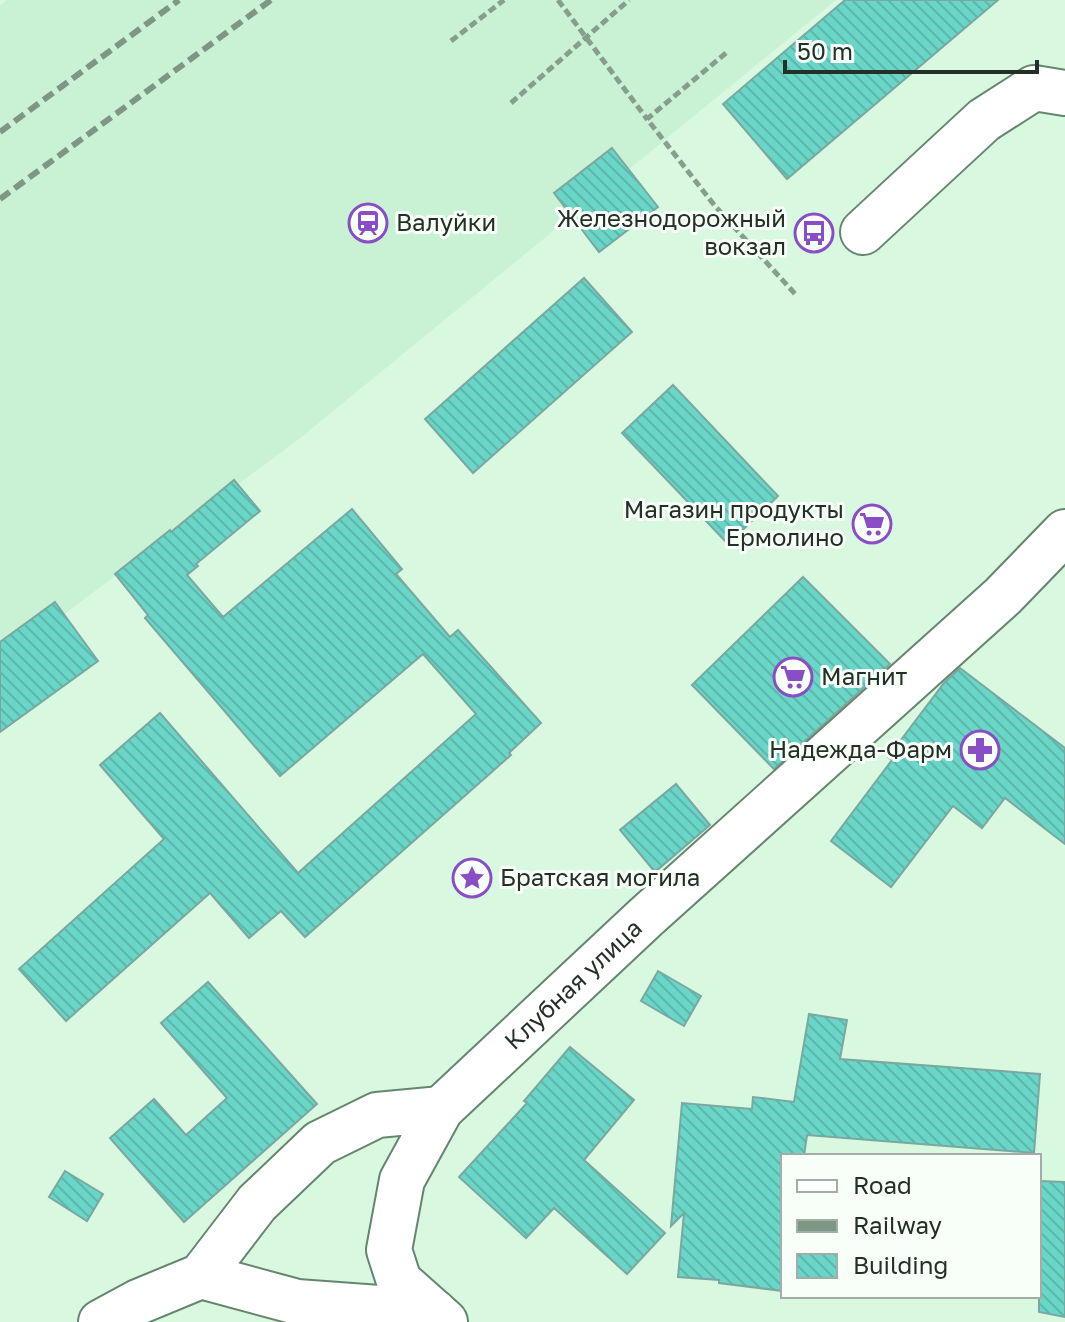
<svg xmlns="http://www.w3.org/2000/svg" width="1065" height="1322" viewBox="0 0 1065 1322" font-family="'Golos Text',sans-serif">
	<style>
		.built { fill: #c9f2d4 }
		.building { fill: url(#building-back-hatch); stroke: #7ba7a0; stroke-width: 2 }
		.lines { fill: none; stroke-linecap: round; stroke-linejoin: round }
		.minor-casing { stroke: #66856e; stroke-width: 48 }
		.path { stroke: #869e8c; stroke-width: 5; stroke-dasharray: 8 4; stroke-linecap: butt }
		.minor { stroke: #fff; stroke-width: 44 }
		.rail { stroke: #7e9684; stroke-width: 6; stroke-dasharray: 12 6; stroke-linecap: butt }
		.path-bridge { stroke: #869e8c; stroke-width: 5; stroke-dasharray: 8 4; stroke-linecap: butt }
		.labels { text-anchor: middle; stroke-width: 6; stroke-linejoin: round; paint-order: stroke }
		.poi-label { font-size: 24px; fill: #233027; stroke: #f8fff9; text-anchor: end }
		.street-label { font-size: 24px; fill: #233027; stroke: #f8fff9 }
	</style>
	<defs>
		<pattern id="building-back-hatch" width="6" height="6" patternUnits="userSpaceOnUse" patternTransform="scale(2)"><rect width="6" height="6" fill="#69d6c7"/><path d="M-1 5l2 2M0 0l6 6M5-1l2 2" fill="none" stroke="#5bb8ab"/></pattern>
	</defs>
	<rect width="100%" height="100%" fill="#d8f9e0"/>
	<!-- built -->
	<path class="built" d="M7,0H836L299,439L0,662V5Z"/>
	<!-- building -->
	<path class="building" d="M845,0H998L787,179L723,104Z
		M612,148L658,207L599,252L554,193Z
		M584,278L632,332L473,473L425,419Z
		M673,385L778,496L728,544L622,433Z
		M234,480L260,511L196,564L198,566L187,575L223,617L352,509L402,569L396,574L450,637L458,630L541,723L509,753L511,755L305,937L281,911L249,938L210,893L66,1021L19,969L164,839L100,765L160,713L298,873L476,714L423,654L280,776L145,618L148,615L115,574L170,530L171,532Z
		M803,577L890,664L774,769L692,685Z
		M55,602L98,661L0,732V642Z
		M960,668L1065,748V844L1005,798L982,828L953,806L891,887L831,841L892,760L888,757L944,683Z
		M676,784L710,825L655,872L620,830Z
		M658,971L701,996L684,1026L641,1001Z
		M208,982L317,1104L184,1222L110,1138L154,1099L186,1135L227,1098L161,1023Z
		M809,1014L847,1020L840,1059L1040,1074L1034,1153L807,1135L804,1156H783V1291L719,1283V1280L678,1277L684,1213L671,1226L682,1103L752,1109L753,1097L794,1102Z
		M570,1047L634,1100L584,1160L665,1233L627,1274L554,1208L526,1238L459,1177L527,1103L524,1101Z
		M65,1171L103,1194L87,1221L49,1197Z
		M1039,1181L1065,1182V1317L1039,1312Z"/>
	<g class="lines">
		<!-- minor casing -->
		<g class="minor-casing">
			<g id="minor">
				<path d="M863,232L984,120L1034,88L1065,93"/>
				<path d="M201,1276L297,1302L434,1312"/>
				<path d="M101,1322L138,1302L201,1276L257,1203L320,1143L377,1115L441,1109"/>
				<path id="s1" d="M445,1322L399,1281L389,1250L402,1180L441,1109L646,917L1003,596L1065,532"/>
			</g>
		</g>
		<!-- path -->
		<path class="path" d="M451,41L504,0
			M726,53L647,119L715,206L797,296
			M511,103L629,0"/>
		<!-- minor -->
		<use href="#minor" class="minor"/>
		<!-- rail -->
		<path class="rail" d="M0,132L179,0
			M0,199L271,0"/>
		<!-- path-bridge -->
		<path class="path-bridge" d="M558,0L647,119"/>
	</g>
	<!-- icons -->
	<defs>
		<g id="station-ring" transform="scale(2)"><circle r="9.5" fill="#f8fff9" stroke="#894ec5" stroke-width="1.5"/><path d="M-3-6H3Q5-6 5-4V2Q5 4 3 4L4.5 6H3L1.5 4h-3L-3 6H-4.5L-3 4Q-5 4-5 2V-4Q-5-6-3-6ZM-3.5-4v3h7v-3ZM-3.5 1v1.5H-2V1ZM2 1v1.5H3.5V1Z" fill="#894ec5"/></g>
		<g id="bus-ring" transform="scale(2)"><circle r="9.5" fill="#f8fff9" stroke="#894ec5" stroke-width="1.5"/><path d="M-5-6H5V4H4V6H2V4H-2V6H-4V4H-5ZM-3.5-4V0h7V-4ZM-3.5 1.2v1.5H-2V1.2ZM2 1.2v1.5H3.5V1.2Z" fill="#894ec5"/></g>
		<g id="supermarket-ring" transform="scale(2)"><circle r="9.5" fill="#f8fff9" stroke="#894ec5" stroke-width="1.5"/><path d="M-6-5.5h2.5l.6 2H6L4.5 2H-2.5L-4.4-4H-6ZM-1.5 3.2a1.3 1.3 0 1 0 .1 0ZM3 3.2a1.3 1.3 0 1 0 .1 0Z" fill="#894ec5"/></g>
		<g id="pharmacy-ring" transform="scale(2)"><circle r="9.5" fill="#f8fff9" stroke="#894ec5" stroke-width="1.5"/><path d="M-2-6h4v4h4v4h-4v4h-4v-4h-4v-4h4Z" fill="#894ec5"/></g>
		<g id="sight-ring" transform="scale(2)"><circle r="9.5" fill="#f8fff9" stroke="#894ec5" stroke-width="1.5"/><path d="M0-6L1.8-2.2L6-1.7L2.9 1.2L3.7 5.4L0 3.3L-3.7 5.4L-2.9 1.2L-6-1.7L-1.8-2.2Z" fill="#894ec5"/></g>
	</defs>
	<g fill-rule="evenodd">
		<use href="#station-ring" x="368" y="223"/>
		<use href="#bus-ring" x="814" y="233"/>
		<use href="#supermarket-ring" x="872" y="524"/>
		<use href="#supermarket-ring" x="793" y="677"/>
		<use href="#pharmacy-ring" x="980" y="750"/>
		<use href="#sight-ring" x="472" y="878"/>
	</g>
	<g class="labels">
		<!-- poi labels -->
		<g class="poi-label">
			<text x="786" y="227">Железнодорожный<tspan x="786" dy="28">вокзал</tspan></text>
			<text x="396" y="231" text-anchor="start">Валуйки</text>
			<text x="844" y="518">Магазин продукты<tspan x="844" dy="28">Ермолино</tspan></text>
			<text x="821" y="685" text-anchor="start">Магнит</text>
			<text x="952" y="758">Надежда-Фарм</text>
			<text x="500" y="886" text-anchor="start">Братская могила</text>
		</g>
		<!-- street labels -->
		<g class="street-label">
			<text dy="8" stroke="none"><textPath href="#s1" startOffset="428">Клубная улица</textPath></text>
		</g>
	</g>
	<!-- legend -->
	<rect x="781" y="1154" width="260" height="144" fill="#f8fff9" stroke="#a3aca5" stroke-width="2"/>
	<rect x="797" y="1180" width="40" height="12" fill="#ffffff" stroke="#a3aca5" stroke-width="2"/>
	<text x="853" y="1194" font-size="24" fill="#233027">Road</text>
	<rect x="797" y="1220" width="40" height="12" fill="#7e9684" stroke="#a3aca5" stroke-width="2"/>
	<text x="853" y="1234" font-size="24" fill="#233027">Railway</text>
	<rect x="797" y="1254" width="40" height="24" fill="url(#building-back-hatch)" stroke="#a3aca5" stroke-width="2"/>
	<text x="853" y="1274" font-size="24" fill="#233027">Building</text>
	<!-- scale -->
	<path d="M785 60v12h252v-12" fill="none" stroke="#233027" stroke-width="4"/>
	<text x="797" y="60" font-size="24" fill="#233027" stroke="#f8fff9" stroke-width="6" paint-order="stroke">50 m</text>
</svg>
